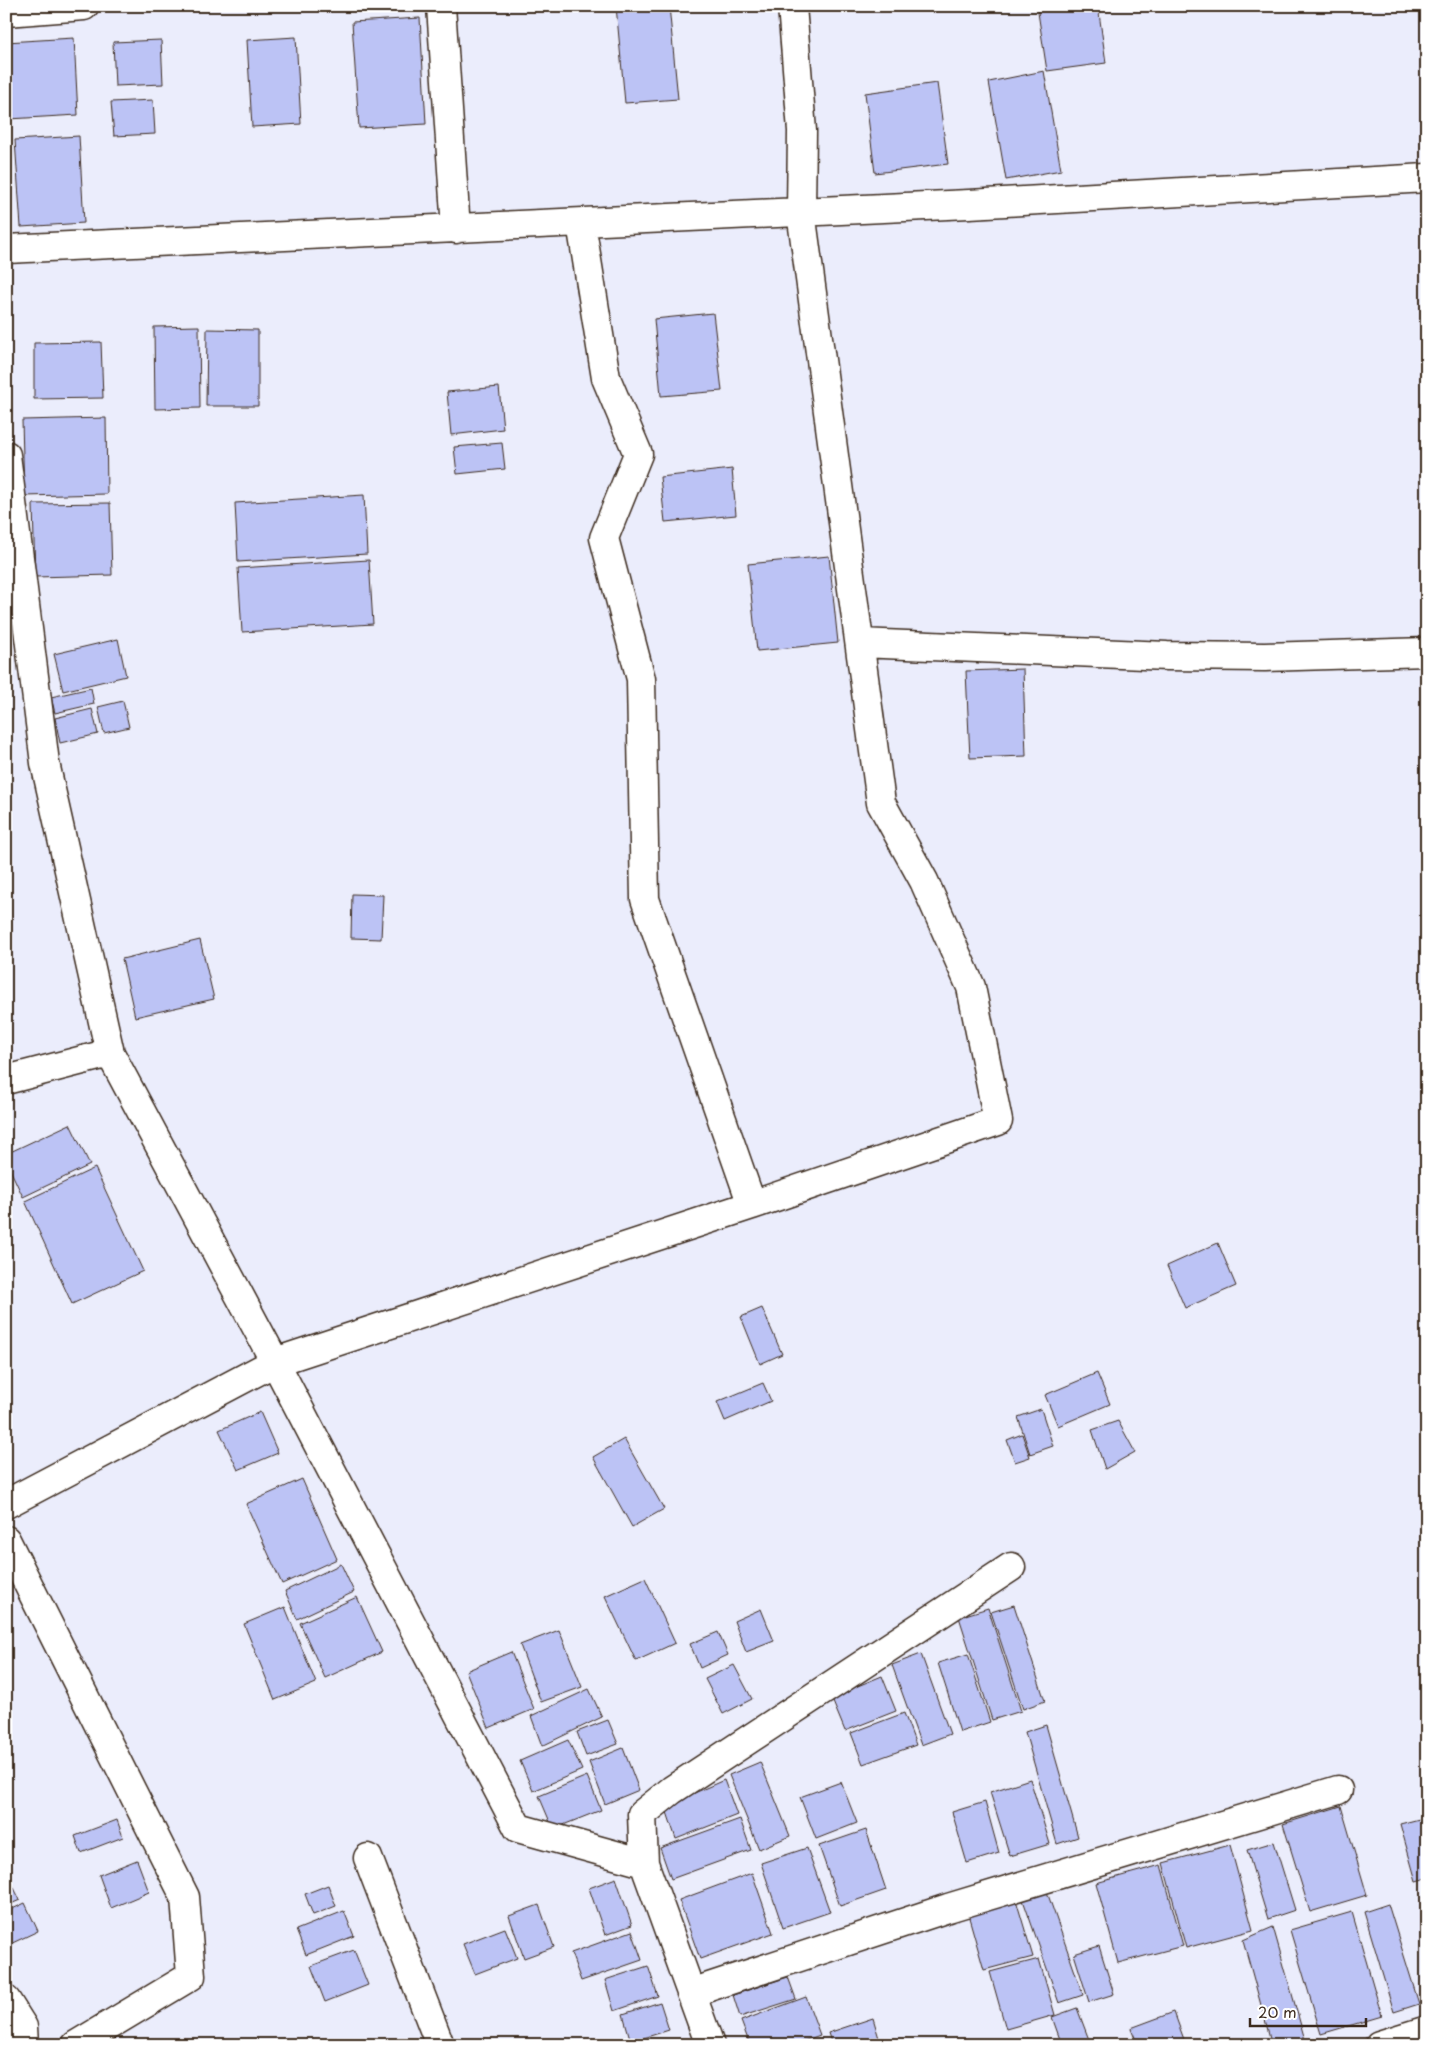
<svg xmlns="http://www.w3.org/2000/svg" width="1433" height="2051" viewBox="0 0 1433 2051" font-family="'Playpen Sans',sans-serif">
	<style>
		.building { fill: #bcc3f5; stroke: #3b2a1e }
		.lines { fill: none; stroke-linecap: round; stroke-linejoin: round }
		.minor-casing { stroke: #3b2a1e; stroke-width: 31 }
		.minor { stroke: #fff; stroke-width: 28 }
	</style>
	<rect width="100%" height="100%" fill="#ebedfc"/>
	<filter id="ink" filterUnits="userSpaceOnUse"><feTurbulence type="fractalNoise" baseFrequency=".02" numOctaves="2"/><feDisplacementMap in="SourceGraphic" scale="10" xChannelSelector="R" yChannelSelector="G"/><feConvolveMatrix kernelMatrix="1 2 1 2 8 2 1 2 1" color-interpolation-filters="sRGB"/></filter>
	<g filter="url(#ink)">
		<!-- building -->
		<path class="building" d="M616,6H669L678,99L625,103Z
			M1037,6H1098L1106,63L1047,71Z
			M420,18L426,124L359,128L352,22Z
			M296,37L301,124L252,127L247,40Z
			M74,38L78,115L9,119L6,42Z
			M161,40L163,84L115,86L113,42Z
			M1044,71L1061,170L1006,180L989,82Z
			M937,83L948,164L875,173L865,93Z
			M153,100L155,134L114,136L111,102Z
			M79,136L84,223L21,227L15,140Z
			M713,313L722,391L661,396L654,319Z
			M199,326L200,408L155,409L154,327Z
			M207,329L258,330V406H206Z
			M101,342L103,398L34,399V343Z
			M499,387L503,429L451,435L447,392Z
			M106,418L107,494L24,496L22,420Z
			M502,443L505,469L457,474L454,447Z
			M732,469L736,515L665,522L660,477Z
			M364,495L367,554L238,562L235,503Z
			M110,503L112,575L35,577L33,504Z
			M829,556L838,643L757,651L748,564Z
			M369,560L373,624L242,632L238,568Z
			M118,639L126,676L63,691L54,654Z
			M1023,669L1026,756L970,758L966,671Z
			M91,688L94,704L55,713L51,697Z
			M123,701L129,727L104,733L98,707Z
			M92,709L98,734L60,743L55,718Z
			M352,894L383,895L381,939L351,938Z
			M200,940L214,999L135,1017L122,959Z
			M70,1124L90,1165L23,1197L6,1161V1154Z
			M95,1168L143,1271L72,1304L25,1201Z
			M1218,1243L1236,1286L1185,1308L1167,1266Z
			M762,1308L782,1354L760,1364L741,1317Z
			M1097,1373L1110,1404L1058,1426L1045,1395Z
			M763,1383L771,1401L725,1421L717,1402Z
			M1041,1409L1053,1446L1030,1454L1018,1417Z
			M260,1412L278,1453L238,1470L219,1430Z
			M1118,1421L1135,1452L1105,1469L1092,1430Z
			M1022,1434L1030,1457L1015,1462L1007,1440Z
			M624,1439L664,1509L632,1527L593,1457Z
			M302,1479L337,1559L282,1584L246,1504Z
			M341,1564L354,1592L297,1619L285,1591Z
			M645,1578L675,1643L636,1661L605,1596Z
			M357,1597L382,1652L325,1678L300,1623Z
			M1014,1605L1045,1701L1023,1709L991,1612Z
			M285,1607L316,1683L275,1700L244,1624Z
			M988,1608L1021,1711L992,1720L959,1617Z
			M761,1609L774,1641L746,1652L734,1621Z
			M559,1630L582,1687L541,1702L520,1645Z
			M718,1632L728,1655L700,1668L690,1644Z
			M511,1652L534,1709L489,1728L466,1671Z
			M921,1654L950,1734L921,1745L892,1665Z
			M968,1654L990,1722L960,1732L938,1663Z
			M734,1665L752,1699L723,1714L705,1679Z
			M882,1676L896,1711L845,1731L831,1697Z
			M589,1689L602,1717L542,1746L531,1716Z
			M904,1713L916,1745L863,1764L851,1733Z
			M608,1720L618,1744L586,1756L577,1732Z
			M1046,1725L1078,1837L1057,1844L1025,1732Z
			M568,1740L582,1770L533,1791L520,1761Z
			M623,1748L639,1790L605,1804L589,1762Z
			M760,1762L790,1836L759,1849L729,1775Z
			M587,1776L601,1810L553,1829L539,1796Z
			M1030,1779L1050,1844L1010,1856L990,1792Z
			M724,1780L737,1815L676,1839L665,1806Z
			M841,1782L857,1823L816,1839L800,1797Z
			M985,1802L999,1853L967,1863L952,1812Z
			M1341,1806L1367,1895L1310,1912L1283,1824Z
			M1427,1817V1878L1416,1881L1400,1824Z
			M740,1819L751,1850L671,1879L660,1848Z
			M117,1820L123,1837L81,1853L75,1836Z
			M866,1830L886,1890L840,1906L819,1846Z
			M1274,1842L1295,1910L1268,1919L1247,1850Z
			M1230,1845L1253,1930L1186,1948L1163,1863Z
			M807,1848L830,1912L783,1928L761,1863Z
			M137,1860L149,1892L111,1908L99,1875Z
			M1161,1865L1183,1946L1118,1963L1096,1883Z
			M6,1872L20,1900L6,1906Z
			M752,1873L773,1933L700,1959L679,1900Z
			M616,1878L632,1925L605,1935L589,1888Z
			M328,1885L336,1906L313,1915L305,1894Z
			M1046,1889L1083,1995L1059,2003L1022,1897Z
			M1016,1900L1033,1957L984,1970L968,1914Z
			M25,1903L38,1931L6,1946V1912Z
			M1388,1904L1419,2004L1394,2012L1364,1912Z
			M539,1905L554,1947L524,1958L509,1916Z
			M344,1911L354,1936L306,1955L296,1930Z
			M1352,1912L1382,2016L1321,2034L1290,1930Z
			M1273,1927L1305,2040L1289,2045H1272L1243,1940Z
			M505,1928L517,1958L475,1974L463,1944Z
			M632,1931L642,1960L581,1981L571,1953Z
			M1099,1946L1114,1994L1089,2002L1074,1954Z
			M354,1950L368,1985L325,2002L311,1966Z
			M1039,1959L1055,2015L1006,2029L990,1972Z
			M648,1966L658,1996L614,2011L605,1980Z
			M788,1977L796,1999L740,2017L733,1995Z
			M806,1997L820,2035L793,2045H750L741,2021Z
			M660,2002L669,2030L631,2042L623,2014Z
			M1077,2008L1091,2045H1062L1052,2017Z
			M1174,2012L1186,2045H1138L1131,2028Z
			M873,2018L881,2045H832L828,2033Z"/>
		<g class="lines">
			<!-- minor casing -->
			<g class="minor-casing">
				<path id="minor" d="M441,6L456,229
					M6,12L84,6
					M6,249L969,204L1427,178
					M6,455L45,763L110,1053L275,1362L518,1828L644,1863L710,2045
					M860,643L1167,656L1265,657L1427,652
					M6,1080L110,1053
					M752,1205L998,1121L971,987L924,881L881,803L801,212L802,131L792,6
					M6,1504L275,1362L752,1205L645,899L641,679L604,538L638,454L606,378L581,223
					M6,1540L185,1897L191,1976L76,2045
					M368,1858L440,2045
					M644,1863L642,1814L672,1790L1011,1567
					M691,1993L948,1908L1338,1790
					M6,2000L23,2027L24,2045
					M1379,2045L1427,2030"/>
			</g>
			<!-- minor -->
			<use href="#minor" class="minor"/>
		</g>
	</g>
	<!-- margin -->
	<rect width="1433" height="2051" fill="none" stroke="#fff" stroke-width="25"/>
	<rect x="12" y="12" width="1408" height="2026" fill="none" stroke="#3b2a1e" stroke-width="2" filter="url(#ink)"/>
	<!-- scale -->
	<path d="M1250 2018v8h116v-8" fill="none" stroke="#3b2a1e" stroke-width="2.5"/>
	<text x="1258" y="2018" font-size="15" fill="#3b2a1e" stroke="#ffffff" stroke-width="4" paint-order="stroke">20 m</text>
</svg>
